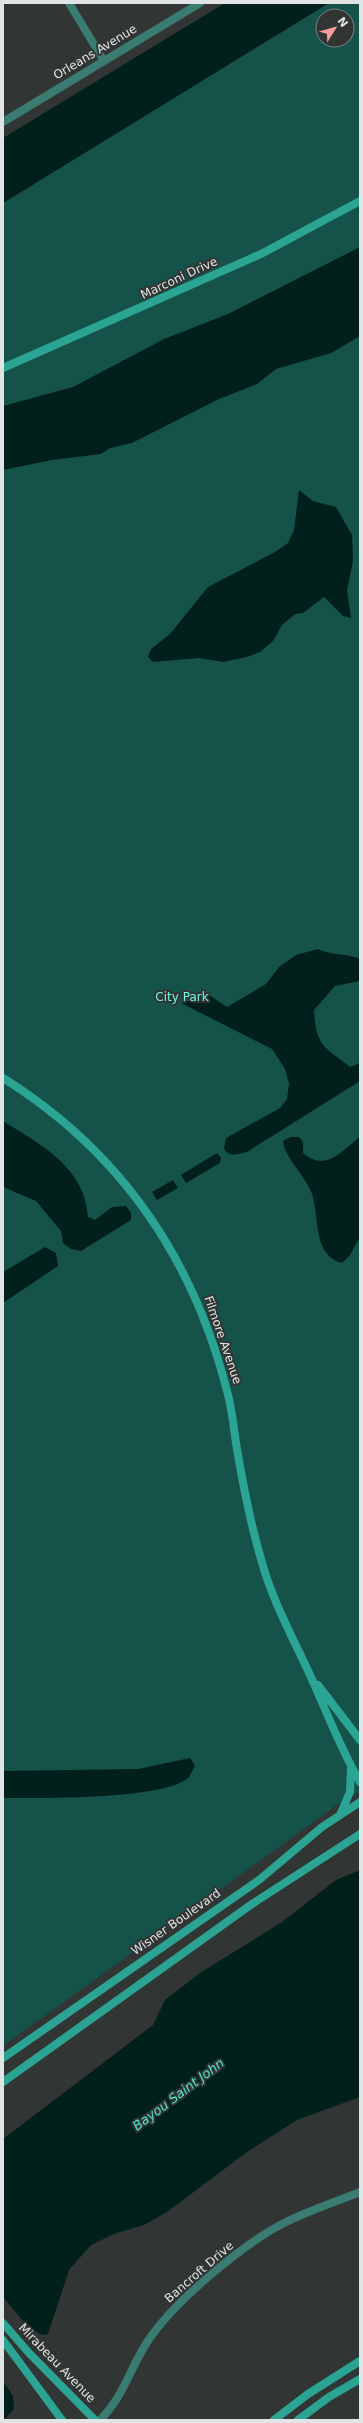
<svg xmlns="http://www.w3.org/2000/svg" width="363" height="2423" viewBox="0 0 363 2423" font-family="'DejaVu Sans',sans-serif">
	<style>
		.green { fill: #155249; fill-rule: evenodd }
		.water { fill: #01201b }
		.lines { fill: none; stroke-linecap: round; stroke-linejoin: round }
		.street { stroke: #3a7c71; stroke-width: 8 }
		.secondary { stroke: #2ba493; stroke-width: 8 }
		.labels { text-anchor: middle; stroke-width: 4; stroke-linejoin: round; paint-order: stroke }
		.street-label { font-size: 12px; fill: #e1e4e4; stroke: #313635 }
		.park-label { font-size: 12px; fill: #6cf8e1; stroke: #313635 }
		.water-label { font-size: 13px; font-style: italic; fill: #52e2cc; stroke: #313635 }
	</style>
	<rect width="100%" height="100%" fill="#313635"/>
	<!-- green -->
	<path class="green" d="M329,3H360V1792L337,1805L3,2046V203ZM323,16H347V40H323Z"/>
	<!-- water -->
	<path class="water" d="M225,3H329L3,203V138Z
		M360,247V336L331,353L276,369L257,384L219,399L132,443L110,448L101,454L52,460L3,470V406L73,387L164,339L228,314Z
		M299,490L313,501L336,507L352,535L353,560L347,591L351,618L343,616L324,597L303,613L295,614L282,625L273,641L260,652L247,657L223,662L199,658L153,662L148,657L151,649L170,634L208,587L275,552L288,543L294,530Z
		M318,949C334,956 347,953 360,959V981L335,986L314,1010C316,1047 324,1046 350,1067L360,1063V1081L247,1152C238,1154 228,1158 224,1148L226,1138L280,1108L287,1099L289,1084L285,1069L272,1049L181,1003L209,995L227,1007L266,984L279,967L296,955Z
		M3,1121C41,1145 85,1167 88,1217L95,1220L112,1207L126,1206L131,1213V1220L81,1251L71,1249L63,1243L61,1231L36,1201L3,1187Z
		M291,1137H299L303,1142V1153C326,1173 342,1150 360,1137V1237L350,1255L342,1263C312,1255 320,1218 312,1194C306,1176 284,1157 283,1141Z
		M215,1154H218L221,1158L220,1163L186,1183L181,1175Z
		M173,1180L178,1188L157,1200L152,1192Z
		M45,1247L56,1253L58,1266L3,1303V1272Z
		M190,1758L195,1766C193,1769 191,1774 189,1777C167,1800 38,1798 3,1798V1771L138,1769Z
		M360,1870V2097L297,2120L247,2152L167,2212L144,2225L114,2234L91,2245L69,2270L48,2334L42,2335L28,2327L3,2297V2139L153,2025L165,2000L200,1973L282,1922L336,1880Z
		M3,2381L13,2396L14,2409L4,2420Z"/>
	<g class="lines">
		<!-- street -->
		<path class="street" d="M69,3L104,61
			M3,122L200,3
			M100,2420C126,2394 131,2363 152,2335C179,2298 243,2244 284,2223C308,2211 335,2202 360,2192"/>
		<!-- secondary -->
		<path class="secondary" d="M3,368L261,254L360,201
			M3,1078C120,1151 193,1258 227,1391C233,1412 234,1434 238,1455C244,1490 251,1525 261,1559C272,1600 292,1636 310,1675C326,1710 340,1748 360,1782
			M318,1685L360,1740
			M340,1815L350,1792L351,1769
			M3,2058L259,1880L322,1827L360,1802
			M3,2082L252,1904L360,1834
			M3,2323L29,2353L95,2420
			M3,2340L62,2420
			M274,2420L308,2394L360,2361
			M298,2420L329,2397L360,2379"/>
	</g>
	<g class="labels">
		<!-- street labels -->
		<g class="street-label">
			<text transform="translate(95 52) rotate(-31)" y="4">Orleans Avenue</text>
			<text transform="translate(179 278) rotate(-25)" y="4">Marconi Drive</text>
			<text transform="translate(223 1340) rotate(71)" y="4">Filmore Avenue</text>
			<text transform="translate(176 1922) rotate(-35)" y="4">Wisner Boulevard</text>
			<text transform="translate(199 2272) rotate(-41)" y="4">Bancroft Drive</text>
			<text transform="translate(57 2363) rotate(46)" y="4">Mirabeau Avenue</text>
		</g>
		<!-- park labels -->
		<g class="park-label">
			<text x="182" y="1001">City Park</text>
		</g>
		<!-- water labels -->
		<g class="water-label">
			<text transform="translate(178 2094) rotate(-37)" y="5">Bayou Saint John</text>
		</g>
	</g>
	<!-- border -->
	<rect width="363" height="2423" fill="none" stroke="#e1e4e4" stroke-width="8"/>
	<!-- north arrow -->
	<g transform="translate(335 28) rotate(53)"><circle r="19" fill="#313635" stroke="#777c7b"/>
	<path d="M0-3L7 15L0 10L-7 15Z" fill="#f59b9a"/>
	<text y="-6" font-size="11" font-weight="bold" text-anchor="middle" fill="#e1e4e4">N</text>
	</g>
</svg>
